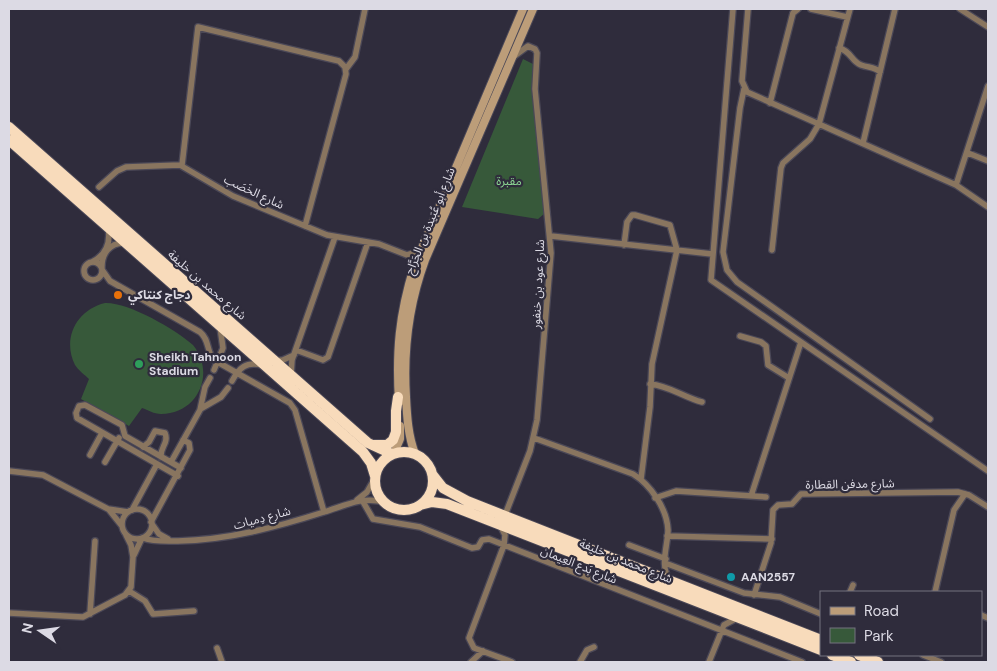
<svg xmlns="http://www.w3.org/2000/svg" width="997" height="671" viewBox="0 0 997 671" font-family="'DM Sans','Noto Sans Arabic',sans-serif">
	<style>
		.green { fill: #37593a }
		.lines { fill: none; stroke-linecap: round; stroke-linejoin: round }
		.street-casing { stroke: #4b4857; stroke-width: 8 }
		.secondary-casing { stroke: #4b4857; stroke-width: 10 }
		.highway-casing { stroke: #4b4857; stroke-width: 12 }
		.street { stroke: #89755f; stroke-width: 5.5 }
		.secondary { stroke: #bc9d79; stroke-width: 8 }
		.highway { stroke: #f8dbbb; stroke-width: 10 }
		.food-dot { fill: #e8710a; stroke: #2f2c3c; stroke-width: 2 }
		.leisure-dot { fill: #2e9e5b; stroke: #2f2c3c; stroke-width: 2 }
		.culture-dot { fill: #0f9aa8; stroke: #2f2c3c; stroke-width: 2 }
		.labels { text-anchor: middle; stroke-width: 4.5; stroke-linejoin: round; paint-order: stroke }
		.park-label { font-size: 12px; fill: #8cd793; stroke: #2f2c3c }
		.street-label { font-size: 12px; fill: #dcdae4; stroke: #2f2c3c }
		.poi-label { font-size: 12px; font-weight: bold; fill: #dcdae4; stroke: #2f2c3c; text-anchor: start }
	</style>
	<rect width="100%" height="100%" fill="#2f2c3c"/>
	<!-- green -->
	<path class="green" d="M523,59L533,64L545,213L538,219L462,207Z
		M105,303C128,302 175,329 193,345C216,373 198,414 161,414C154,414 148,410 142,408L129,426L81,399L89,379C85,375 78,370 75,365C62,339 76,310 105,303Z"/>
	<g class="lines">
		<!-- street casing -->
		<g class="street-casing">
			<path id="street" d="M733,9L711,280L988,471
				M748,9L742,81L747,92L956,185L988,207
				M811,9L847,17
				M960,9L988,27
				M839,48C851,51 851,61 861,65C869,68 874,66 880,72
				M346,69L355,57L365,9
				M744,89L740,108L723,252L727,270L737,282L930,419
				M770,103L793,13L798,9
				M863,143L895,9
				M968,153L988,161
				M182,165L198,27L339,61L345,67L346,74L305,226
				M956,185L988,86
				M99,187L117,171L126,167L180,165L233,196L327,235L379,244L407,255L420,251
				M551,236L712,254
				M624,245L627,222L632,215H635L670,225L677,250L652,364L650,407L641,479
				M772,250L781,168L783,163L810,139L819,124L850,9
				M84 271a9 9 0 1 1 18 0a9 9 0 1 1-18 0Z
				M92,262C106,255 111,243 108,227
				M102,269C101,254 110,242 125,243
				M103,271L110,281L200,332C210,340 206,351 214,360L290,403L295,410L324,512
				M740,336L761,342L766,346L768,365L789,378
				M296,350L323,360L328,357L368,242
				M275,361L283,360L294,355
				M214,370L223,348L220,327
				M291,375L292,360L335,237
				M232,381C239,368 246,361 262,365
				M650,384C670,386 683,397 702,402
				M202,408L221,397L228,388
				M534,438L633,474C651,485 667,509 668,530C668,545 659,567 670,580
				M143,447L149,442L155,431L165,433C169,443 160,447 161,457
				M90,455L102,433
				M105,462L119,438
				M171,462L200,410L205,387L210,378
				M9,471L43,475L108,509L128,512
				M178,476L77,418L76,413L79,406L85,405L122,425L125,436L181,468
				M751,496L801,342
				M655,498L676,491L766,497
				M357,500L367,492L375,478
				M362,500L373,519L420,527L472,548L478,547L482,540L489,539L802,662
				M122 524a15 15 0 1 1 30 0a15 15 0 1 1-30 0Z
				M132,510L157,464
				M110,511L122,526
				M505,515L530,451L537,420L551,253L535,89L537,53L535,49L528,46L513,57
				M151,522L190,450L189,443L183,440
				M152,524L159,534L168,539
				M500,525L505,535L504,545L469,638L474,648L512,662
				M667,536L772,539
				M143,538C154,542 166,541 178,541C228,540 277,527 324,512C344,506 362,496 384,502
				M629,545L666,559
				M134,555L142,538
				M665,563L744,593L780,597L821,614
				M129,591L145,601L153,614L194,611
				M850,592L853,585
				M935,592L954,510L965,494
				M754,595L771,543L773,510L778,505L792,504L801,494L958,492L969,495L988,507
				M9,613L83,617L125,595L131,587L133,557L131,545L126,535
				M90,614L95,541
				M981,615L988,618
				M217,648L222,662
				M923,655L941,662
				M471,662L483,651
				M580,662L587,650L594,647
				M709,662L724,625L737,618"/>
		</g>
		<!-- secondary casing -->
		<g class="secondary-casing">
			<path id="secondary" d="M399,402C396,352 399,315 414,267L523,9
				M394,453L400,439V426
				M415,454C408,435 407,417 406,397C403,349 408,306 425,260L533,9"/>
		</g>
		<!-- highway casing -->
		<g class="highway-casing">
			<path id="highway" d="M9,127L368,443L392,454
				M9,140L363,452L371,463L375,476
				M374,445H387L393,440L396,432V411L398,397
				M375 481a29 29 0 1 1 58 0a29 29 0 1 1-58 0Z
				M432,474L443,488L467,501L821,640
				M420,505L432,502L447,504L821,650
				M832,655L851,662
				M859,655L878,662"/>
		</g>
		<!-- street -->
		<use href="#street" class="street"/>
		<!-- secondary -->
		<use href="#secondary" class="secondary"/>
		<!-- highway -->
		<use href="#highway" class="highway"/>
	</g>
	<!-- markers -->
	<circle class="food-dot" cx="118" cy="295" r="5"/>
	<circle class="leisure-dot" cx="139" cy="364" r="5"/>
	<circle class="culture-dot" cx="731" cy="577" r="5"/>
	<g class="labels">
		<!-- park labels -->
		<g class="park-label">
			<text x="509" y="185">مقبرة</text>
		</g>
		<!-- street labels -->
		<g class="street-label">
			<text transform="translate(254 192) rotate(25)" y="4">شارع الخَصَب</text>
			<text transform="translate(430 221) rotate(-68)" y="4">شارع أبو عُبَيدة بن الجَرَّاح</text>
			<text transform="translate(538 284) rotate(-87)" y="4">شارع عود بن خنفور</text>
			<text transform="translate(207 285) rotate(41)" y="4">شارع محمد بن خليفة</text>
			<text transform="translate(850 484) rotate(-1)" y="4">شارع مدفن القطارة</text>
			<text transform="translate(262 518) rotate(-15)" y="4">شارع دِميات</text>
			<text transform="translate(626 561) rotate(22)" y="4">شارع محمد بن خليفة</text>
			<text transform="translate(579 565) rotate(22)" y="4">شارع بَدع العِيمان</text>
		</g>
		<!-- poi labels -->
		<g class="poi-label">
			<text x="128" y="299">دجاج كنتاكي</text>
			<text x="149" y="361">Sheikh Tahnoon<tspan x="149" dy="14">Stadium</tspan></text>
			<text x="741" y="581">AAN2557</text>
		</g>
	</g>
	<!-- border -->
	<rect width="997" height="671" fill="none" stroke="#dcdae4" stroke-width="20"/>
	<!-- legend -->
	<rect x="820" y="591" width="162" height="65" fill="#2f2c3c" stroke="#74727f"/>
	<rect x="830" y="607" width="25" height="8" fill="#bc9d79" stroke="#74727f"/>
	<text x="864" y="616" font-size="15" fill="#dcdae4">Road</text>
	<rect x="830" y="628" width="25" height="15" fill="#37593a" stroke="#74727f"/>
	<text x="864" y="641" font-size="15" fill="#dcdae4">Park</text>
	<!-- north arrow -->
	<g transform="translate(40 631) rotate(283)" stroke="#2f2c3c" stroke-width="4" paint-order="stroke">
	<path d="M0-4L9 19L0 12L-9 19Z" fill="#dcdae4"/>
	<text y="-8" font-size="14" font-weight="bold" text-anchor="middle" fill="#dcdae4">N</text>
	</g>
</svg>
